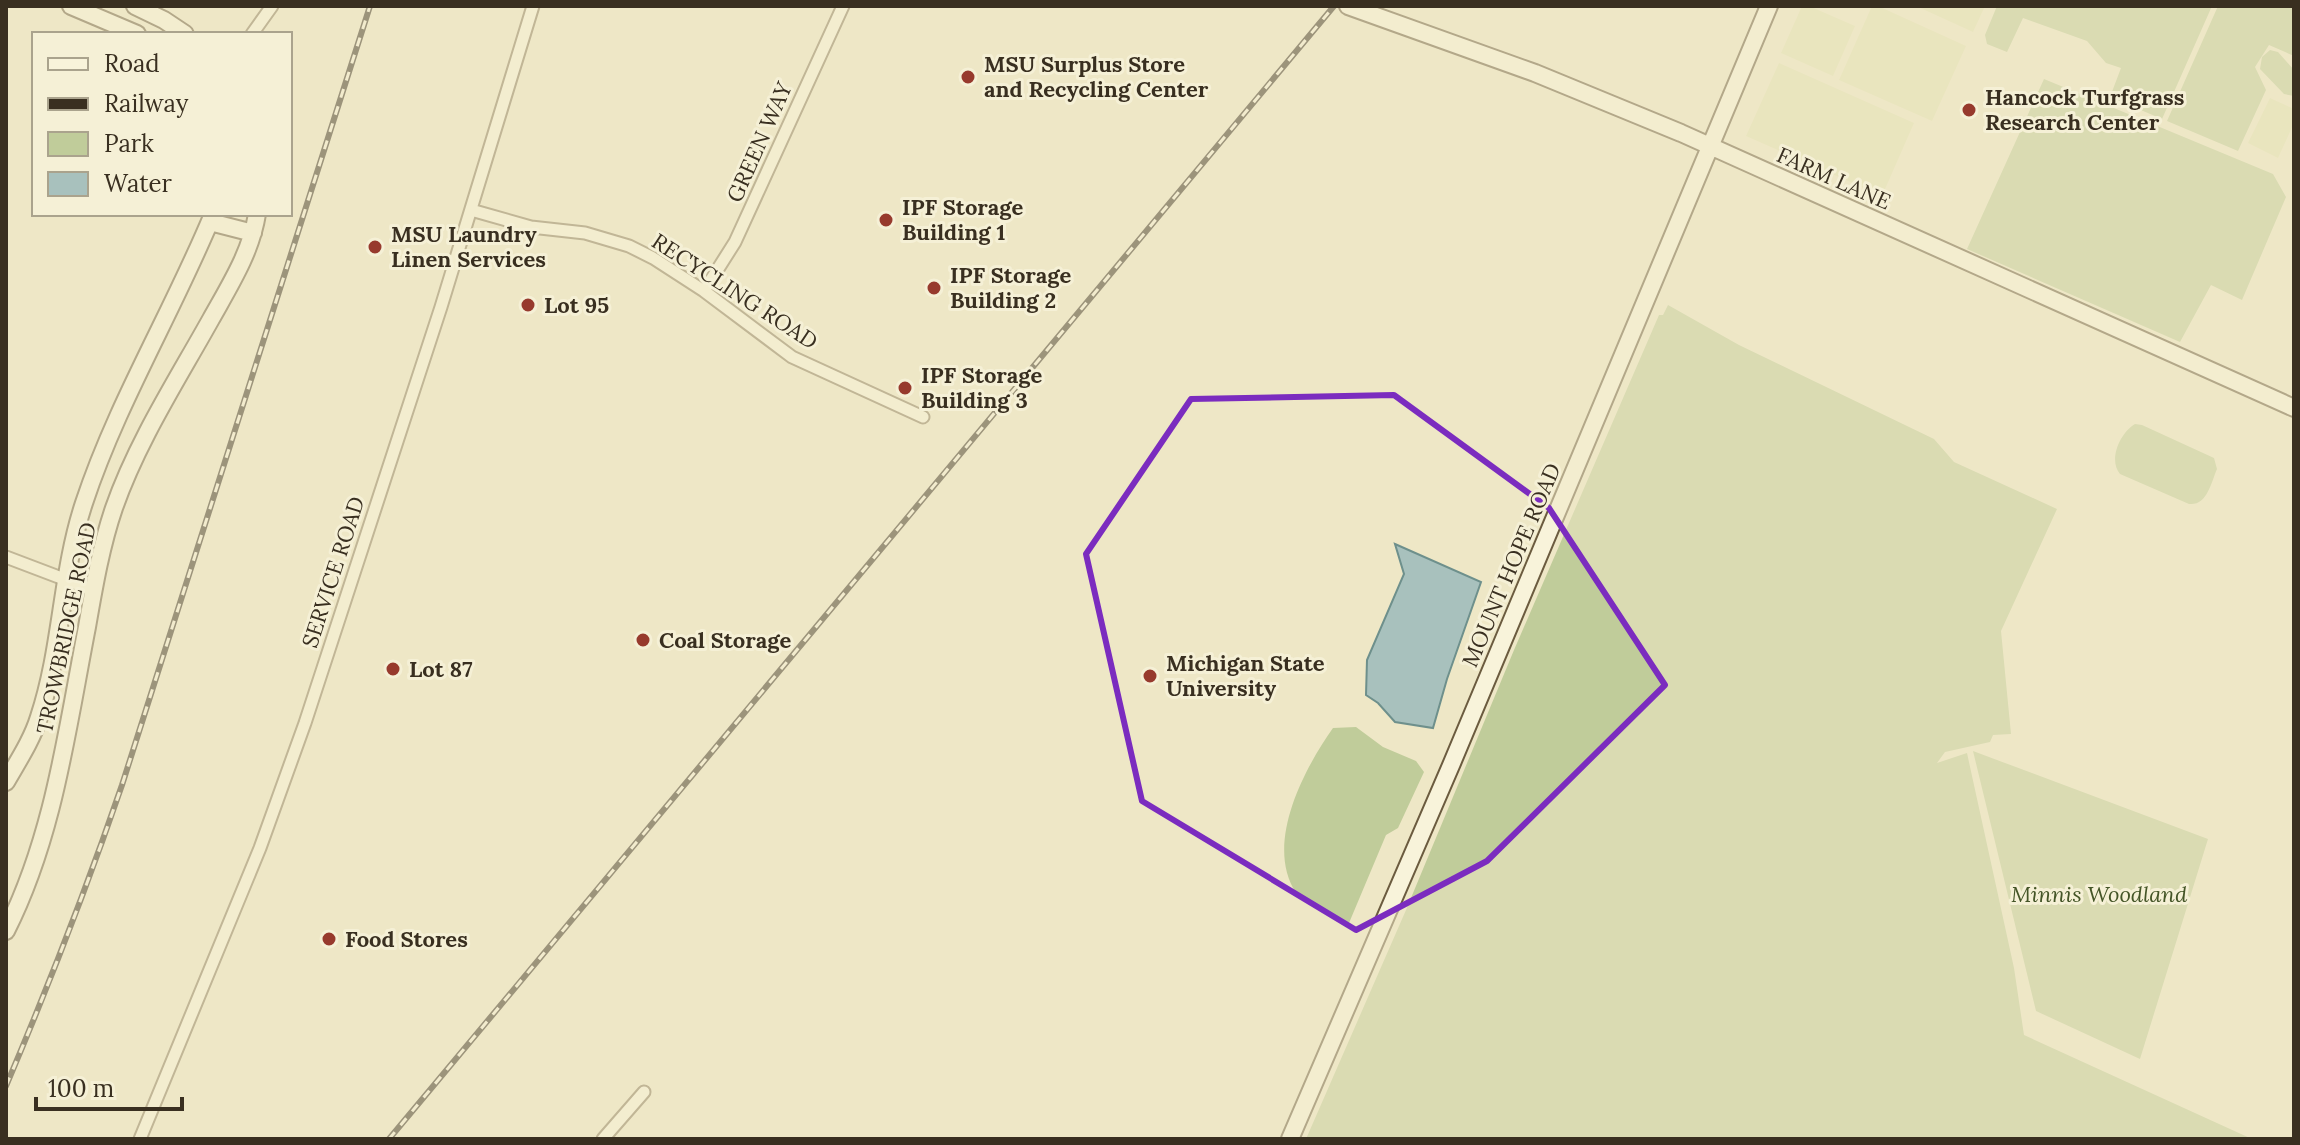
<svg xmlns="http://www.w3.org/2000/svg" width="2300" height="1145" viewBox="0 0 2300 1145" font-family="Lora,serif">
	<style>
		.farmland { fill: #e3e2b4 }
		.green { fill: #c0cc9a }
		.water { fill: #a8c1bd; stroke: #6e908c; stroke-width: 2 }
		.lines { fill: none; stroke-linecap: round; stroke-linejoin: round }
		.street-casing { stroke: #897a5c; stroke-width: 15 }
		.secondary-casing { stroke: #6b5b3f; stroke-width: 20 }
		.street { stroke: #f8f3da; stroke-width: 11 }
		.secondary { stroke: #f8f3da; stroke-width: 16 }
		.rail-casing { stroke: #392f20; stroke-width: 6 }
		.rail { stroke: #f5f0d6; stroke-width: 3; stroke-dasharray: 9; stroke-linecap: butt }
		.marked { fill: none; stroke: #7b2cbf; stroke-width: 6; stroke-linejoin: round }
		.poi-dot { fill: #973a2d; stroke: #f5f0d6; stroke-width: 3 }
		.labels { text-anchor: middle; stroke-width: 6; stroke-linejoin: round; paint-order: stroke }
		.poi-label { font-size: 22px; font-weight: bold; fill: #392f20; stroke: #f5f0d6; text-anchor: start }
		.street-label { font-size: 22px; fill: #392f20; stroke: #f5f0d6 }
		.park-label { font-size: 22px; font-style: italic; fill: #445527; stroke: #f5f0d6 }
	</style>
	<rect width="100%" height="100%" fill="#eee7c6"/>
	<!-- farmland -->
	<path class="farmland" d="M1802,6H1809L1855,26L1833,76L1781,53Z
		M1872,6H1878L1966,46L1932,121L1839,80Z
		M1916,6H1985L1973,32Z
		M1779,63L1914,123L1882,196L1746,136Z
		M2270,98L2294,109V123L2278,158L2248,143Z"/>
	<!-- green -->
	<path class="green" d="M1997,6H2212L2162,119L2110,97L2121,68L2106,63L2087,41L2023,18L2007,52L1987,44L1985,35Z
		M2218,6H2294V56L2269,45L2255,67L2266,90L2238,151L2167,121Z
		M2270,50L2278,52L2294,70V96L2284,94L2260,69L2262,57Z
		M2044,79L2273,174L2286,197L2242,300L2211,285L2180,342L1967,249Z
		M1668,305L1739,345L1934,439L1954,462L2057,509L2001,631L2011,734L1993,735L1990,742L1945,752L1937,763L1967,753L2014,968L2024,1035L2252,1139H1306L1406,910L1514,650L1659,315H1663Z
		M2135,424L2142,425L2214,458L2217,469C2211,483 2207,506 2189,504L2120,474C2108,460 2120,433 2135,424Z
		M1356,727L1383,747L1416,761L1424,772L1398,828L1386,835L1349,923C1336,917 1303,903 1296,893C1264,844 1304,769 1333,728Z
		M1973,751L2208,839L2140,1059L2036,1011Z"/>
	<!-- water -->
	<path class="water" d="M1395,544L1481,582L1447,679L1433,728L1395,722L1378,703L1366,695L1367,660L1404,574Z"/>
	<g class="lines">
		<!-- street casing -->
		<g class="street-casing">
			<path id="street" d="M252,34L272,6
				M471,210L531,227L585,233L629,246L653,258L704,291L792,357L923,417
				M704,291L735,242L843,6
				M6,557L93,590
				M140,1139L260,848L305,723L441,307L533,6
				M603,1139L644,1092"/>
		</g>
		<!-- secondary casing -->
		<g class="secondary-casing">
			<path id="secondary" d="M71,6L137,34
				M135,6L164,20L185,34
				M1348,6L1535,73L1681,133L2294,408
				M210,222L253,233
				M6,782C18,761 32,740 39,717C62,648 61,572 84,503C117,403 173,311 213,214
				M6,931C54,836 67,729 87,627C94,587 101,546 114,508C137,442 177,380 211,319C230,285 251,252 257,214
				M1290,1139L1452,763L1769,6"/>
		</g>
		<!-- street -->
		<use href="#street" class="street"/>
		<!-- secondary -->
		<use href="#secondary" class="secondary"/>
		<!-- rail casing -->
		<g class="rail-casing">
			<path id="rail" d="M6,1086C48,987 87,887 122,785L370,6
				M389,1139L1334,6"/>
		</g>
		<!-- rail -->
		<use href="#rail" class="rail"/>
	</g>
	<!-- marked area -->
	<path d="M0 0H2300V1145H0ZM1394,395L1549,508L1665,685L1487,861L1356,930L1142,801L1086,554L1191,399Z" fill="#eee7c6" fill-opacity=".55" fill-rule="evenodd"/>
	<path class="marked" d="M1394,395L1549,508L1665,685L1487,861L1356,930L1142,801L1086,554L1191,399Z"/>
	<!-- markers -->
	<g class="poi-dot">
		<circle cx="968" cy="77" r="8"/>
		<circle cx="1969" cy="110" r="8"/>
		<circle cx="886" cy="220" r="8"/>
		<circle cx="375" cy="247" r="8"/>
		<circle cx="934" cy="288" r="8"/>
		<circle cx="528" cy="305" r="8"/>
		<circle cx="905" cy="388" r="8"/>
		<circle cx="643" cy="640" r="8"/>
		<circle cx="393" cy="669" r="8"/>
		<circle cx="1150" cy="676" r="8"/>
		<circle cx="329" cy="939" r="8"/>
	</g>
	<g class="labels">
		<!-- poi labels -->
		<g class="poi-label">
			<text x="984" y="72">MSU Surplus Store<tspan x="984" dy="25">and Recycling Center</tspan></text>
			<text x="1985" y="105">Hancock Turfgrass<tspan x="1985" dy="25">Research Center</tspan></text>
			<text x="902" y="215">IPF Storage<tspan x="902" dy="25">Building 1</tspan></text>
			<text x="391" y="242">MSU Laundry<tspan x="391" dy="25">Linen Services</tspan></text>
			<text x="950" y="283">IPF Storage<tspan x="950" dy="25">Building 2</tspan></text>
			<text x="544" y="313">Lot 95</text>
			<text x="921" y="383">IPF Storage<tspan x="921" dy="25">Building 3</tspan></text>
			<text x="659" y="648">Coal Storage</text>
			<text x="1166" y="671">Michigan State<tspan x="1166" dy="25">University</tspan></text>
			<text x="409" y="677">Lot 87</text>
			<text x="345" y="947">Food Stores</text>
		</g>
		<!-- street labels -->
		<g class="street-label">
			<text transform="translate(759 142) rotate(-66)" y="8">GREEN WAY</text>
			<text transform="translate(1834 178) rotate(24)" y="8">FARM LANE</text>
			<text transform="translate(735 291) rotate(33)" y="8">RECYCLING ROAD</text>
			<text transform="translate(1511 565) rotate(-67)" y="8">MOUNT HOPE ROAD</text>
			<text transform="translate(333 572) rotate(-72)" y="8">SERVICE ROAD</text>
			<text transform="translate(66 628) rotate(-78)" y="8">TROWBRIDGE ROAD</text>
		</g>
		<!-- park labels -->
		<g class="park-label">
			<text x="2099" y="902">Minnis Woodland</text>
		</g>
	</g>
	<!-- border -->
	<rect width="2300" height="1145" fill="none" stroke="#392f20" stroke-width="16"/>
	<!-- legend -->
	<rect x="32" y="32" width="260" height="184" fill="#f5f0d6" stroke="#aaa38d" stroke-width="2"/>
	<rect x="48" y="58" width="40" height="12" fill="#f8f3da" stroke="#aaa38d" stroke-width="2"/>
	<text x="104" y="72" font-size="24" fill="#392f20">Road</text>
	<rect x="48" y="98" width="40" height="12" fill="#392f20" stroke="#aaa38d" stroke-width="2"/>
	<text x="104" y="112" font-size="24" fill="#392f20">Railway</text>
	<rect x="48" y="132" width="40" height="24" fill="#c0cc9a" stroke="#aaa38d" stroke-width="2"/>
	<text x="104" y="152" font-size="24" fill="#392f20">Park</text>
	<rect x="48" y="172" width="40" height="24" fill="#a8c1bd" stroke="#aaa38d" stroke-width="2"/>
	<text x="104" y="192" font-size="24" fill="#392f20">Water</text>
	<!-- scale -->
	<path d="M36 1097v12h146v-12" fill="none" stroke="#392f20" stroke-width="4"/>
	<text x="48" y="1097" font-size="24" fill="#392f20" stroke="#f5f0d6" stroke-width="6" paint-order="stroke">100 m</text>
</svg>
